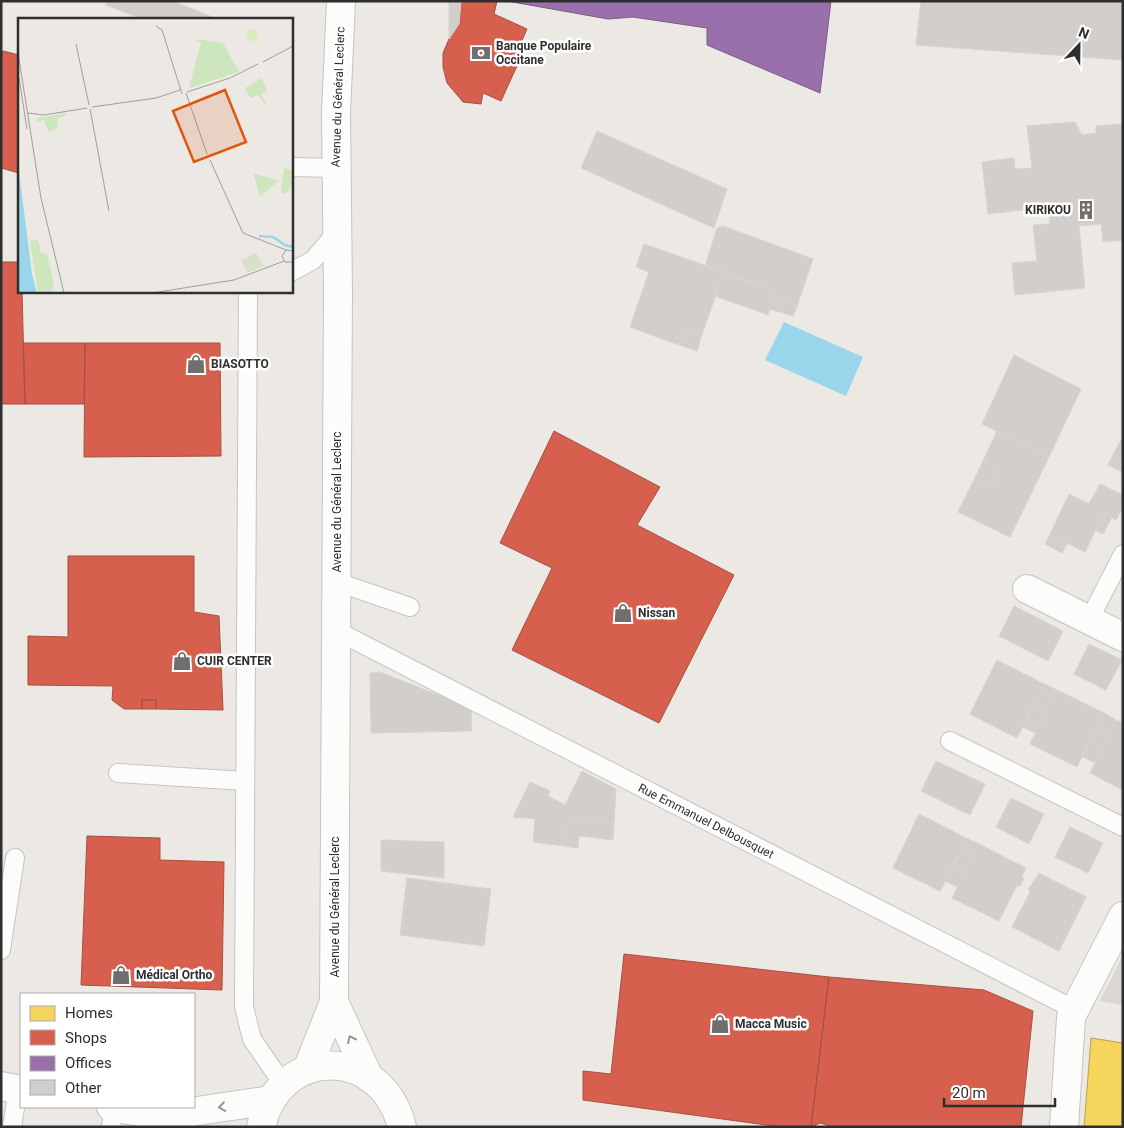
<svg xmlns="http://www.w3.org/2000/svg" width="1124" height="1128" viewBox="0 0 1124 1128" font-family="Roboto,sans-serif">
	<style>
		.plaza { fill: #dad6d2 }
		.water { fill: #99d6ec }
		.homes { fill: #f6d55c; stroke: #baa34e }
		.shops { fill: #d6604d; stroke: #a45144 }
		.offices { fill: #9970ab; stroke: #795c86 }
		.building { fill: #d1cecb; stroke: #d7d4d0 }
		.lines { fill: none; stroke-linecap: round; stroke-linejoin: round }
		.service-casing { stroke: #c5c4c5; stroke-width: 20 }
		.minor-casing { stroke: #c5c4c5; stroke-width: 30 }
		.tertiary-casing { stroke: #c5c4c5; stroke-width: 30 }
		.service { stroke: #fcfcfb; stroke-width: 18 }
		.minor { stroke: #fcfcfb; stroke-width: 28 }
		.tertiary { stroke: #fcfcfb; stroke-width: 28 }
		.oneway { stroke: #959594 }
		.labels { text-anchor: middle; stroke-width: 5; stroke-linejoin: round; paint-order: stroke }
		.poi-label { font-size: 12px; font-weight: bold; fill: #2e2e2e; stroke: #fff; text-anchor: start }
		.street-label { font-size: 12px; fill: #2e2e2e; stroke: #fff }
		.inset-river { fill: none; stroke: #99d6ec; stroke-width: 2.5 }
		.inset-road { fill: none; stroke: #a09e9b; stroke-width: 1 }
		.view { fill: #df570e; fill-opacity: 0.15; stroke: #df570e; stroke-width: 2.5 }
		.inset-edge { fill: none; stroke: #2e2e2e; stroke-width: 2.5 }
	</style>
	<rect width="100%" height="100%" fill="#ece8e4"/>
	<!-- plaza -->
	<path class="plaza" d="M1123,955V1005L1100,1001Z"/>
	<!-- water -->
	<path class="water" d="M784,322L863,357L846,396L765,360Z"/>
	<!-- homes -->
	<path class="homes" d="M1091,1038L1123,1043L1122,1127H1084Z"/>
	<!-- shops -->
	<path class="shops" d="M461,1H497L494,14L527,29L517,52L522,55L501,101L483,93L481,104L463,102L447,83L443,67V53L449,39L459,24Z
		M3,51L19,55V173L1,168V57Z
		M1,262H19V291H22L25,404H1Z
		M23,343H85L84,404H25Z
		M85,343H220L221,456L84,457Z
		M554,431L660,487L637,525L734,575L659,723L512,650L552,568L500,543Z
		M68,556H194V612L219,616L223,710L156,709V700H142V709H124L112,700L113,686L28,685V636L68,637Z
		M142,700H156V709H142Z
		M87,836L160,838V860L224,862L222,990L81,985Z
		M624,954L829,977L811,1127H781L583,1100V1071L611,1074Z
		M829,977L984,990L1033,1011L1021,1127H834L820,1123L811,1127Z"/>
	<!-- offices -->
	<path class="offices" d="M507,1H831L820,93L707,45V28L633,17L608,19Z"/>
	<!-- building -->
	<path class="building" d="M107,1H173L217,19H142L106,5Z
		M449,1H461L459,24L449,39Z
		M921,1H1123V60L916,45Z
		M1075,122L1082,135L1096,133V126L1123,124V240L1103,242L1101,224L1079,226L1085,288L1015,295L1012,263L1037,261L1033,225L1050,224L1048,207L988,214L982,162L1014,158L1015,169L1032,168L1027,126Z
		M597,131L727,189L714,228L581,168Z
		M723,226L813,259L797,306L774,298L775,291L705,266L717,228Z
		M644,244L724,272L701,337L684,330L679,345L630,327L649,272L636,267Z
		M724,272L775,291L774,298L797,306L793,316L770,309L768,315L715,296Z
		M684,330L701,337L697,351L679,345Z
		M1014,355L1081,389L1049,457L982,424Z
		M997,431L1049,457L1010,537L958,512L974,480L993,489L1001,471L983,461Z
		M1123,436V460L1113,455Z
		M1113,455L1123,460V472L1108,465Z
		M983,461L1001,471L993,489L974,480Z
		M1100,484L1123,495V507L1116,520L1104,513L1085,552L1050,534L1069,494L1089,504Z
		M1104,513L1112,517L1103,534L1096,531Z
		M1050,534L1067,543L1062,553L1045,544Z
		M1014,606L1063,631L1048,661L999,636Z
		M1089,644L1122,660L1106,690L1074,674Z
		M997,660L1044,684L1039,693L1042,694L1037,703L1035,702L1017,738L970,714Z
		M380,672L471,708L472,731L371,733L370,673Z
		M1044,684L1057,690L1045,707L1048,708L1035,733L1023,727L1035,702L1037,703L1042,694L1039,693Z
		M1057,690L1104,713L1099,723L1102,724L1097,733L1095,731L1077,767L1030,744L1048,708L1045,707Z
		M1104,713L1116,720L1112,728L1109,727L1105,736L1108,737L1095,763L1083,757L1095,731L1097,733L1102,724L1099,723Z
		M1116,720L1123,723V790L1090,773L1108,737L1105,736L1109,727L1112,728Z
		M936,761L985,784L970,815L921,791Z
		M582,771L616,789L614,824L581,819V824L567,822L564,846L533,842L535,819L513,817L530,782L550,791L548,796L565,805Z
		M1011,798L1044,814L1029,844L996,827Z
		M919,814L966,838L962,847L964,848L960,857L958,856L940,891L893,868Z
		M581,819L614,824L613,840L579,836L578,848L564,846L567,822L581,824Z
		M1070,827L1103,843L1088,873L1055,857Z
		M966,838L979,844L968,861L970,862L958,887L945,881L964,848L962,847Z
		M381,840L444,842V878L381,871Z
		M979,844L1026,868L1022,876L1024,878L1020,886L1017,885L999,921L952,898L970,862L968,861Z
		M1039,873L1086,897L1059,951L1012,927L1030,892L1028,890Z
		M407,878L491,889L484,946L400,935Z"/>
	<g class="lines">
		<!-- service casing -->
		<g class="service-casing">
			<path id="service" d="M291,167L336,168
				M291,272L313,260L336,233
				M248,291L244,1007L252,1039L283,1084
				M337,582L410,607
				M1089,620L1123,554
				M337,631L1075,1010
				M950,741L1123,827
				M118,773L245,781
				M1,950L15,858
				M12,1127L18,1089
				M111,1127L114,1107"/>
		</g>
		<!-- minor casing -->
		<g class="minor-casing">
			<path id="minor" d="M1027,589L1123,637
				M1,1086L21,1090
				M111,1107L164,1116L182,1122
				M164,1116L271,1100
				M1064,1127L1071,1017L1123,916"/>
		</g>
		<!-- tertiary casing -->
		<g class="tertiary-casing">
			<path id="tertiary" d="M334,1002L368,1075
				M307,1070L334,1002L338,292L336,113L341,1
				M261,1127C279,1045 382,1045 402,1127"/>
		</g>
		<!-- service -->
		<use href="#service" class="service"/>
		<!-- minor -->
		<use href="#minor" class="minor"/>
		<!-- tertiary -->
		<use href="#tertiary" class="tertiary"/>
	</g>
	<!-- one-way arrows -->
	<defs><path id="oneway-chevron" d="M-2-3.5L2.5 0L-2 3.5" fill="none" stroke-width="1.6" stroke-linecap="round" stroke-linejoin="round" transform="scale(1.25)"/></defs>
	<g class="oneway">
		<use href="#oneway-chevron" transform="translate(351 1039) rotate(-115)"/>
		<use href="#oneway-chevron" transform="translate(222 1107) rotate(172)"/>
	</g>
	<!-- icons -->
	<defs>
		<g id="bank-bare" transform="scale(1.5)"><path d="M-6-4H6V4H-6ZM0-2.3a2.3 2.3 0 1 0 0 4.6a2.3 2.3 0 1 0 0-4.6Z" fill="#706f6e" stroke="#fff" stroke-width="2.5" paint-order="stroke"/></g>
		<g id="building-bare" transform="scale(1.5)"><path d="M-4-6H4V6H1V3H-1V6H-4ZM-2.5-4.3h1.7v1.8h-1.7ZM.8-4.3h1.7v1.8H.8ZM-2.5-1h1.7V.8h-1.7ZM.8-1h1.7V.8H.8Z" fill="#706f6e" stroke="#fff" stroke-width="2.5" paint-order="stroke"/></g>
		<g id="shop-bare" transform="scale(1.5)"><path d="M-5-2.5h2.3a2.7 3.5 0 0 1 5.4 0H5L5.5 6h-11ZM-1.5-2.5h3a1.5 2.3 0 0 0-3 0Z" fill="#706f6e" stroke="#fff" stroke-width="2.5" paint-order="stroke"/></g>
	</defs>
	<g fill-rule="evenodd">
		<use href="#bank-bare" x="481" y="53"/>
		<use href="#building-bare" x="1086" y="210"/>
		<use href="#shop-bare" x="196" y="364"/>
		<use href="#shop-bare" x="623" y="613"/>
		<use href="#shop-bare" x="182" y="661"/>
		<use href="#shop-bare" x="121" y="975"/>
		<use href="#shop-bare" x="720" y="1024"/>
	</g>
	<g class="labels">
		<!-- poi labels -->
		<g class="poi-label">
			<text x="496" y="50">Banque Populaire<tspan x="496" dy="14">Occitane</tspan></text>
			<text x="1071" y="214" text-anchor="end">KIRIKOU</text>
			<text x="211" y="368">BIASOTTO</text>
			<text x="638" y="617">Nissan</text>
			<text x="197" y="665">CUIR CENTER</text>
			<text x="136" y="979">Médical Ortho</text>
			<text x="735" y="1028">Macca Music</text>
		</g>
		<!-- street labels -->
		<g class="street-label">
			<text transform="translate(338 97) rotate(-88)" y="4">Avenue du Général Leclerc</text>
			<text transform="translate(337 502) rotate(-90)" y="4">Avenue du Général Leclerc</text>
			<text transform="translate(706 821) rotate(27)" y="4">Rue Emmanuel Delbousquet</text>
			<text transform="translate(335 907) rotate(-90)" y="4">Avenue du Général Leclerc</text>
		</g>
	</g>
	<!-- overview -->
	<g transform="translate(18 18)">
		<rect width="275" height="275" fill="#ece8e4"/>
		<path d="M180,21L205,25L221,54L171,70L183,24L178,23ZM244,60L249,73L243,76L250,90L240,77L232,80L227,70ZM49,95L48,98L39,100L40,110L33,113H30L26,102L18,105L20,100ZM266,150L275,153V164L268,176L263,174ZM236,156L261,162L242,179ZM20,221L23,235L29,236L34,257L36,271L29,275H20L12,223Z" fill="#cee6be"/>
		<path d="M238,235L246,248L230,255L223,242Z" fill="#d8e0cc"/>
		<path d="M228 17a6 6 0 1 1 12 0a6 6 0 1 1-12 0Z" fill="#d9eabb"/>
		<path d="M0,146L14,256L19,275H0Z" fill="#99d6ec"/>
		<path class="inset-river" d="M241,218L255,219L267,227L275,229"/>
		<path class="inset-road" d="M138,8L144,12L164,76M58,26L71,87M0,35L23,180L46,275M245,44L275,28M1,60L9,111M169,74L212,60L240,46M168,75L189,136M74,89L138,80L162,72M72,91L91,193M10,95L26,97L69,90M192,142L225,215L268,232M275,233L268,232L264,238L267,244H275M134,275L216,262L266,243"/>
		<path class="view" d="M207,72L228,124L176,144L155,93Z"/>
		<rect width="275" height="275" class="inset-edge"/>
	</g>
	<!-- border -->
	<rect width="1124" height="1128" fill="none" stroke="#2e2e2e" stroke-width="5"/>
	<!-- legend -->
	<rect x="20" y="993" width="175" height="115" fill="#ffffff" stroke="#ababab"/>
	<rect x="30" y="1006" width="25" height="15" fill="#f6d55c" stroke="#ababab"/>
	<text x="65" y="1018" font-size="15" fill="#2e2e2e">Homes</text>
	<rect x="30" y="1030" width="25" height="15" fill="#d6604d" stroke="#ababab"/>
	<text x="65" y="1043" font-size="15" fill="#2e2e2e">Shops</text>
	<rect x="30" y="1056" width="25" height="15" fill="#9970ab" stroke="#ababab"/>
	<text x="65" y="1068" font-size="15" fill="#2e2e2e">Offices</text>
	<rect x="30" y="1080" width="25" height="15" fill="#d1cecb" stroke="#ababab"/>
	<text x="65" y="1093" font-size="15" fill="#2e2e2e">Other</text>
	<!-- north arrow -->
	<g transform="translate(1079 45) rotate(22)" stroke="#ffffff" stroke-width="4" paint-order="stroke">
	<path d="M0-4L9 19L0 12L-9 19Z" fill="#2e2e2e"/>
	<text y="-8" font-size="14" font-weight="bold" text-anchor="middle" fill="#2e2e2e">N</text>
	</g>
	<!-- scale -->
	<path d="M944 1098v8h111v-8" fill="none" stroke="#2e2e2e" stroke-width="2.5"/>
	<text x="952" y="1098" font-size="15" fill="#2e2e2e" stroke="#ffffff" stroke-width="4" paint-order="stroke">20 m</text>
</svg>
